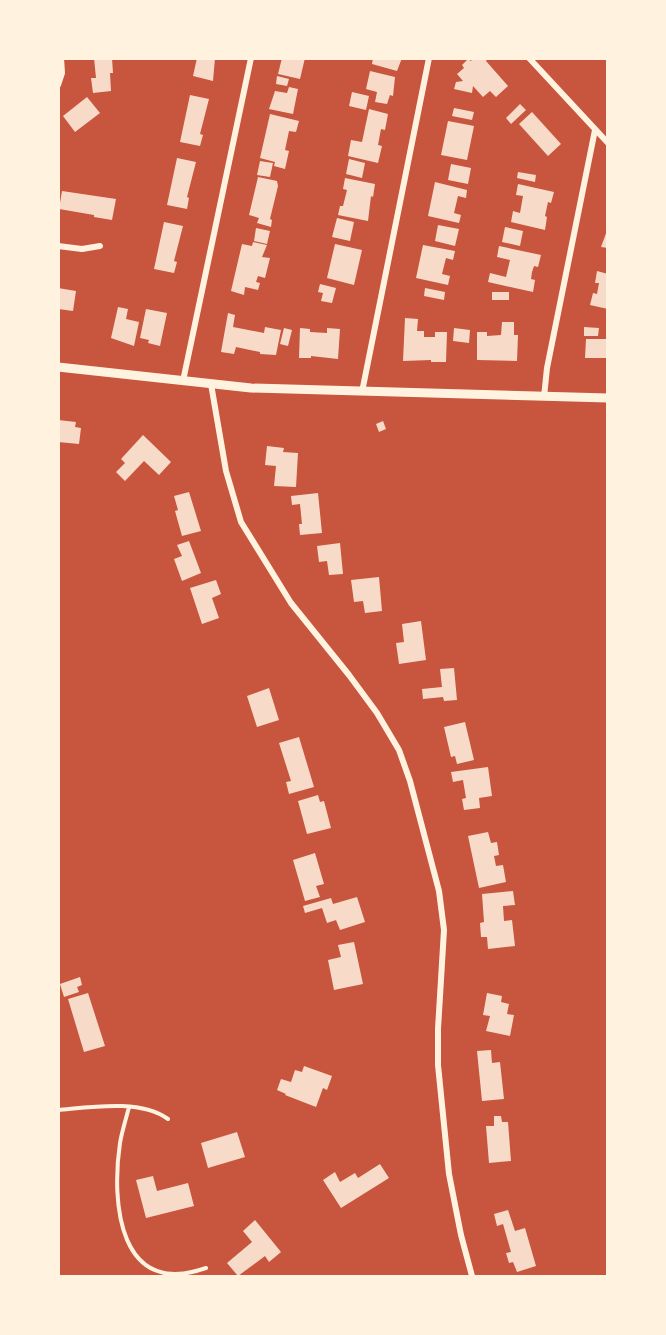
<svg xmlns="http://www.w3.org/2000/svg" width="666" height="1335" viewBox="0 0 666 1335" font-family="'Noto Serif',serif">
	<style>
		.building { fill: #f7dbc8 }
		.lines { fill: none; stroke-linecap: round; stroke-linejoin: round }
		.service { stroke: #fff3e0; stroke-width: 4 }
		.minor { stroke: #fff3e0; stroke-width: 6 }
		.secondary { stroke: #fff3e0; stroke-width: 9 }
	</style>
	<rect width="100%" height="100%" fill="#c8553d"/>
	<!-- building -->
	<path class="building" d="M94,58H112L113,73H110L111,91L93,93L91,78H96Z
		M197,58H215L213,81L193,76Z
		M282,58H305L300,79L278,74Z
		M373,58H402L397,71L372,64Z
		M473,58H488L486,61L508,86L496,97L490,91L483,97L473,86L472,93L454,89L456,82L463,81L457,74L464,68L462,65L468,59L471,61Z
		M370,71L395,77L393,96L390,95L387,104L375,102L377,92L366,89Z
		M277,76L289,79L287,86L276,84Z
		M289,87L298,89L293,114L269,109L275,91L287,93Z
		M352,92L369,96L366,110L349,106Z
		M190,95L209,99L200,134L203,135L200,146L180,142Z
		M87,97L100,113L75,132L63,116Z
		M520,104L526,110L511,124L506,118Z
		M454,108L474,112L472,120L452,116Z
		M369,109L388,114L385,130L381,129L378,145L382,146L378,163L348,156L351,140L362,142Z
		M532,112L561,144L548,156L519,124Z
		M270,114L299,121L296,132L289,131L285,150L289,151L285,169L274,166L275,162L260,158Z
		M448,121L474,126L467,160L441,155Z
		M177,158L196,162L187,197L189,198L187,209L167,205Z
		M349,159L365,163L362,178L346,174Z
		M260,161L273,163L270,177L257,175Z
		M451,164L471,168L468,184L448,180Z
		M518,172L536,175L535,182L517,178Z
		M258,177L277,181L278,186L270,219L272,220L271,227L257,223L259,218L249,215Z
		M345,178L375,184L373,197L371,196L368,221L338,215L340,206H343L347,190L343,189Z
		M435,182L467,190L466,198L458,196L454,213L461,215L459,223L428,216Z
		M518,184L554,192L551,203L548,202L545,216L547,217L545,230L511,222L513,211L520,213L523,196L516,195Z
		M62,191L116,199L112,220L94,217V215L59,209Z
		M337,218L354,222L350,241L332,237Z
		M164,222L183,226L174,261L177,262L174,273L154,269Z
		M438,225L459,229L455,246L435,241Z
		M505,227L523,231L520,246L502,242Z
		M256,228L270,231L267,244L254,241Z
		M608,228V248L601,247Z
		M253,242L267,245L262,257L270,258L265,278L258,276L256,282L260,283L258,290L245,287L244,295L231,291L242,244L252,246Z
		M335,244L362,250L354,285L327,278Z
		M423,245L455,251L453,260L446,258L442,274L450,276L448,285L416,278Z
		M499,246L541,255L538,267L534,266L532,272L531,279L535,280L533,292L488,282L490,273L506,277L510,260L497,257Z
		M597,271L608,274V309L590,305L593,293L597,294L599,283H595Z
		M320,284L336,288L332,303L321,301L323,293L318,292Z
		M58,288L76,291L73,311L58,309Z
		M425,288L445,292L444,300L424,296Z
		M492,292H509V300H492Z
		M118,307L128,309L126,319L139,322L134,346L111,338Z
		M146,309L167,313L160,346L148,343L149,340L140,338Z
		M228,313L235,315L233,327L264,333L265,327L281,330L276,355L260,354V352L236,347L234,354L221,352Z
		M405,318L418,319L417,331H424V337H435V332H447L446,362H431V360L403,361Z
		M502,322H514V335H518L517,361L477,360V332H487V336L501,335Z
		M584,327L599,328L598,336H584Z
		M284,328L292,330L288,346L280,344Z
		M300,328L310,329V332L327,333V328L340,329L338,359L311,356V358H299Z
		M454,328L470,330L469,343L453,341Z
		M586,339H608V358H585Z
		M58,420L76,422L75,427L81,428L79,444L58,442Z
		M383,421L386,429L379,432L376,424Z
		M143,435L171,462L159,475L144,461L125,481L116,472L125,463L121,459Z
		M267,446L284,448L283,452L298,453L296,487L274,486L276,466L265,465Z
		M189,492L201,531L182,536L175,511L178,510L174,496Z
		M318,493L322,533L300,535L299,524H302L300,504L292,505L291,496Z
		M189,541L201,573L182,581L174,559L182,556L177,545Z
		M340,543L343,574L329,575L327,561L319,562L317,546Z
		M379,577L382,611L365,613L363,601L354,602L351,580Z
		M216,580L221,594L212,598L219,618L202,624L190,588Z
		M421,621L426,660L399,664L396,643L404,642L402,624Z
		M454,668L457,700L444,701L443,697L423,699L422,689L442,687L440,669Z
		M269,688L279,720L257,727L247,696Z
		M465,722L474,760L457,764L455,756L451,757L444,727Z
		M299,737L314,787L289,794L286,782L291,781L279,743Z
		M488,767L492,796L479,798L480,808L464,810L462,799L466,798L463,780L453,782L451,772Z
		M318,795L320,802L324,801L331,828L307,834L298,801Z
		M488,832L491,843L497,842L499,855L494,856L496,866L503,865L506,882L479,888L468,836Z
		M315,853L324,884L316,886L320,897L305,901L293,860Z
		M513,891L515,905L503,906L504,921L512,920L515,946L488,949L487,937H481L480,923L484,922L482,894Z
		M357,897L365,922L340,930L336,920L327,923L322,908L305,913L303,906L331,898L333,904Z
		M354,942L363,984L334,990L328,960L341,957L338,945Z
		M80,977L82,985L77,987L79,992L64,997L60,984Z
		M88,993L105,1046L84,1052L68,999Z
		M487,993L502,996L501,1002L509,1004L507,1014L514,1015L510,1036L486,1031L490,1016L483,1015Z
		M491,1050L492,1063L500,1062L504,1099L482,1101L477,1051Z
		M304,1066L332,1076L327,1090L323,1088L316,1107L285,1095L286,1094L277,1090L281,1079L291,1082L295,1070L302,1072Z
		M494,1116H501L502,1122H508L511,1161L489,1163L486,1126H494Z
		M237,1132L245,1157L208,1168L201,1143Z
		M380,1164L389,1178L341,1208L323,1180L335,1172L340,1182L355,1173L358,1178Z
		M153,1176L157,1191L188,1183L194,1206L146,1218L136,1180Z
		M508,1210L515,1231L525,1228L536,1266L517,1272L513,1262L509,1263L506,1253L511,1252L503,1224L497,1226L494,1214Z
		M255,1220L281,1252L269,1262L265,1256L238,1276L227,1263L252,1242L243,1231Z"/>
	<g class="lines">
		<!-- service -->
		<path class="service" d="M129,1107C126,1119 122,1131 120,1143C111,1203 119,1299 206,1268
			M58,1110C92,1107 140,1099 168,1119"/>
		<!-- minor -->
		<path class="minor" d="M529,58L608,143
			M58,85L62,73L61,58
			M58,246L82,249L100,246
			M183,381L251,58
			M211,384L226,471L241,522L291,603L349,675L377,713L399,750L410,781L439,891L444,930L438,1029V1065L449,1174L461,1235L472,1276
			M362,392L429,58
			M544,397L547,368L595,130"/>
		<!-- secondary -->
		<path class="secondary" d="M58,367L251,388L608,398"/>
	</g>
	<!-- border -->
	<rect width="666" height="1335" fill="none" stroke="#fff3e0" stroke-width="120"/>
</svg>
